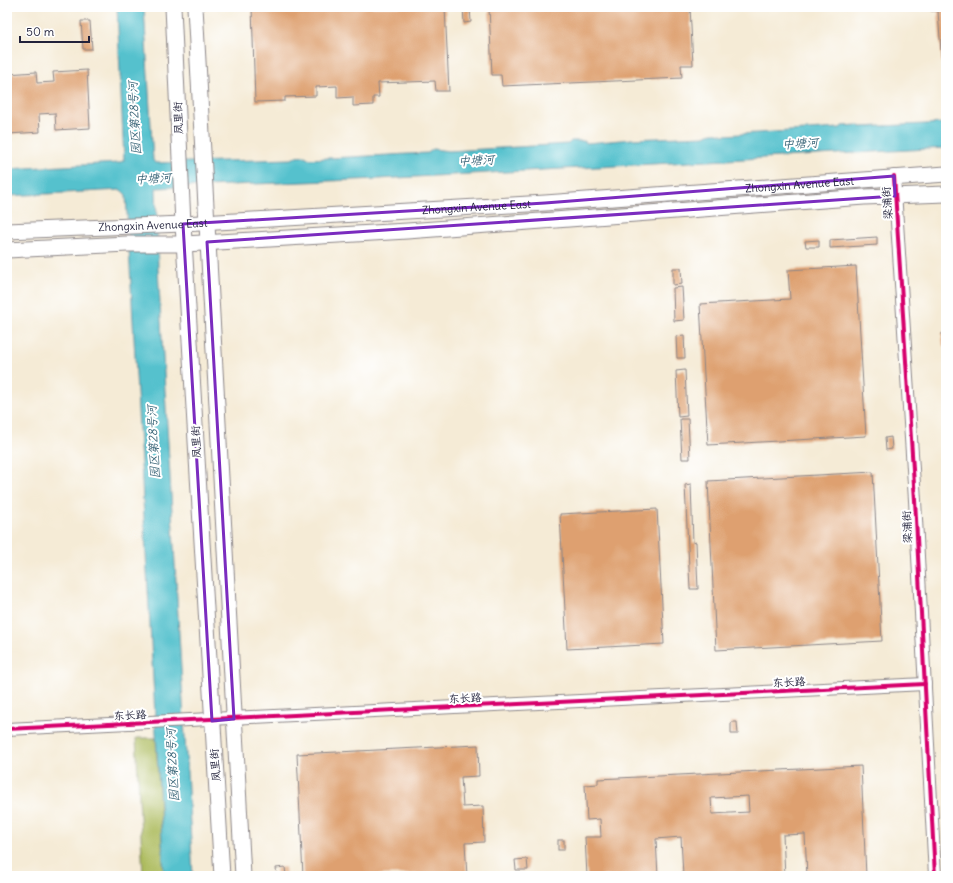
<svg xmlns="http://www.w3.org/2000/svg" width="953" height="883" viewBox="0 0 953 883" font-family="Delius,'LXGW WenKai TC',sans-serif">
<rect width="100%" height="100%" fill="#fff"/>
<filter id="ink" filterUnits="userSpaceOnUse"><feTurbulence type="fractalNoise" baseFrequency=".025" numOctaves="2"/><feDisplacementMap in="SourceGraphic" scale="8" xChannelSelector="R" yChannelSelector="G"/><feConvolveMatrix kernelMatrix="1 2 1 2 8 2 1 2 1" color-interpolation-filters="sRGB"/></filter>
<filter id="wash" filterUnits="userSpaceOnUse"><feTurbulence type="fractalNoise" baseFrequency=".012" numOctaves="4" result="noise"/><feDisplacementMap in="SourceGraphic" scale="16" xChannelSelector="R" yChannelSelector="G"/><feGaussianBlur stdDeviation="0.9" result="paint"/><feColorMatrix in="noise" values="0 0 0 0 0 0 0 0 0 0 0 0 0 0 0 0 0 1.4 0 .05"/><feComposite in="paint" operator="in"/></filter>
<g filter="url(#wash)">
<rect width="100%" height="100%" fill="#f5ebd6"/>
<path fill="#adbc5f" stroke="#686f4d" d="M 136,738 L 156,738 L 164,876 L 143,876 Z"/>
<path fill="#54c1cd" stroke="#3b7284" d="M 117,7 L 144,7 L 153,160 L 155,163 L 292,159 L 295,157 L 305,156 L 310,159 L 428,153 L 433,149 L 449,151 L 568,144 L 571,141 L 584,141 L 587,143 L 632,139 L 705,136 C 710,132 719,132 724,135 L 840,128 L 842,126 L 858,125 L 861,127 L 946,123 L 946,148 L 378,179 L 156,188 L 158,269 L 193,876 L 164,876 L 126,195 L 121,190 L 7,196 L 7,169 L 119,163 L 124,160 Z"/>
<g id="blocks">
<g fill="#dea06f" fill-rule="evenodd">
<path d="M 252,7 L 445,7 L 449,91 L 436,91 L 435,81 L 378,83 L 379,97 L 373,97 L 373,105 L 353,106 L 353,97 L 337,98 L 337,86 L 316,87 L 316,96 L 285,97 L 285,101 L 255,102 Z"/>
<path d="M 463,7 L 470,7 L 471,22 L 464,23 Z"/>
<path d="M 489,7 L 690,7 L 693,65 L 681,65 L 682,78 L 502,86 L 501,75 L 492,75 Z"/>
<path d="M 931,7 L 946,7 L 946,64 L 942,65 L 938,11 L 931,11 Z"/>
<path d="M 81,21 L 90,21 L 92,49 L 83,49 Z"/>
<path d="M 87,70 L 90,128 L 56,130 L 55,113 L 39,114 L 40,132 L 8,134 L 7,74 L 36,72 L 37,83 L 54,82 L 53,72 Z"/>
<path d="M 877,237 L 877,245 L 830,248 L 830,240 Z"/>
<path d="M 819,240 L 819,247 L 806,247 L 805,241 Z"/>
<path d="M 856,266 L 866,436 L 708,445 L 700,304 L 790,299 L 788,270 Z"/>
<path d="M 673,268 L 681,268 L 682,284 L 673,285 Z"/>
<path d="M 682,287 L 684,320 L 674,321 L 673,288 Z"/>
<path d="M 942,333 L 946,333 L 946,346 L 943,346 Z"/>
<path d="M 684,335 L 685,358 L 677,358 L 676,336 Z"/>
<path d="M 685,370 L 687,416 L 678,417 L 676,371 Z"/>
<path d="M 680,419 L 688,419 L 690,459 L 682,459 Z"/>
<path d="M 891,437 L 892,449 L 886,450 L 885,438 Z"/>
<path d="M 873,472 L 882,641 L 716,650 L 708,481 Z"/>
<path d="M 691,484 L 693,543 L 696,542 L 698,589 L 690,589 L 685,485 Z"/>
<path d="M 657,509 L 664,644 L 567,649 L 560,514 Z"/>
<path d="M 731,722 L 737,722 L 738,734 L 731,734 Z"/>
<path d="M 478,745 L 479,776 L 461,777 L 463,807 L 483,806 L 484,842 L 465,843 L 467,876 L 431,876 L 431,874 L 303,876 L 297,754 Z"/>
<path d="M 861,766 L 866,876 L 807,876 L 805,834 L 783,835 L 785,876 L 683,876 L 681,837 L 656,839 L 658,876 L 587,876 L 585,837 L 601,837 L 600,819 L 587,820 L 585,785 L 598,784 L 598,779 ZM 748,796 L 749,812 L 712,814 L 711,798 Z"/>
<rect x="558" y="840" width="6" height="10"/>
<path d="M 527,859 L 528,870 L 516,870 L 515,860 Z"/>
<path d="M 285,867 L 286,876 L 277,876 L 276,868 Z"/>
</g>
</g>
</g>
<g filter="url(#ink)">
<use href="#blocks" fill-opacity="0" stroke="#8c8688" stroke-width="1"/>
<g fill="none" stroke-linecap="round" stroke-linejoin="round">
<defs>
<g id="minor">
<path d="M 894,176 L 915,500 L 935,876"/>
<path d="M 7,729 L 925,684"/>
</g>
<g id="major">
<path d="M 173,7 L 183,224 L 222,876"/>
<path d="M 195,7 L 243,876"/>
<path id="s1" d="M 7,231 L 183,224 L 545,203 L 946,174"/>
<path d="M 7,250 L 127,244 L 185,244 L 407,231 L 864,197 L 946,194"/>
</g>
</defs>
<use href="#minor" stroke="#8c8688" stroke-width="14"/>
<use href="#major" stroke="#8c8688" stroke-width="17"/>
<use href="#minor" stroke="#fff" stroke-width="12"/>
<use href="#major" stroke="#fff" stroke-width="15"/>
<defs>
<g id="cycleway">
<path d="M 894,176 L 915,500 L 935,876"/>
<path d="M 7,729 L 925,684"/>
</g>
</defs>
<use href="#cycleway" stroke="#fff" stroke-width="6"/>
<use href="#cycleway" stroke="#d6006c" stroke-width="4"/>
</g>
</g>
<path fill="none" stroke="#7b2cbf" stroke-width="3" stroke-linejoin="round" d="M 894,176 L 895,196 L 207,242 L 234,719 L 212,721 L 183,224 L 545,203 Z"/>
<g text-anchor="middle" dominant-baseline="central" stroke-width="4" stroke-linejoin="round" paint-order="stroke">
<g font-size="11" fill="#22223b" stroke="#fff">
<text transform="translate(178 118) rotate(-92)">凤里街</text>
<text stroke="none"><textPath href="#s1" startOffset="794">Zhongxin Avenue East</textPath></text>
<text transform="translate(887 203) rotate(-94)">梁浦街</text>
<text stroke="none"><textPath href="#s1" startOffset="470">Zhongxin Avenue East</textPath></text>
<text stroke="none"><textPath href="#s1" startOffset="146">Zhongxin Avenue East</textPath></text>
<text transform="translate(196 442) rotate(-93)">凤里街</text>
<text transform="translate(907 527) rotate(-93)">梁浦街</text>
<text transform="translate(789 682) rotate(-3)">东长路</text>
<text transform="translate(465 698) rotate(-3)">东长路</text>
<text transform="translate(130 715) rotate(-3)">东长路</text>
<text transform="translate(215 765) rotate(-94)">凤里街</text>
</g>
<g font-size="12" font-style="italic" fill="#366275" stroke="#fff">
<text transform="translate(134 118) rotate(-93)">园区第28号河</text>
<text transform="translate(800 143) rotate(-3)">中塘河</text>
<text transform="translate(476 160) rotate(-3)">中塘河</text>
<text transform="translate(153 178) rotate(-3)">中塘河</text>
<text transform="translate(153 442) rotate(-93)">园区第28号河</text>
<text transform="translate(172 765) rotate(-93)">园区第28号河</text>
</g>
</g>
<rect width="953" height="883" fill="none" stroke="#fff" stroke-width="24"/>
<path d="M20 36v6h69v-6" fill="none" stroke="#22223b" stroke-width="2"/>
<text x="26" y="36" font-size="12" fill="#22223b" stroke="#ffffff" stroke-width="3" paint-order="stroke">50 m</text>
</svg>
